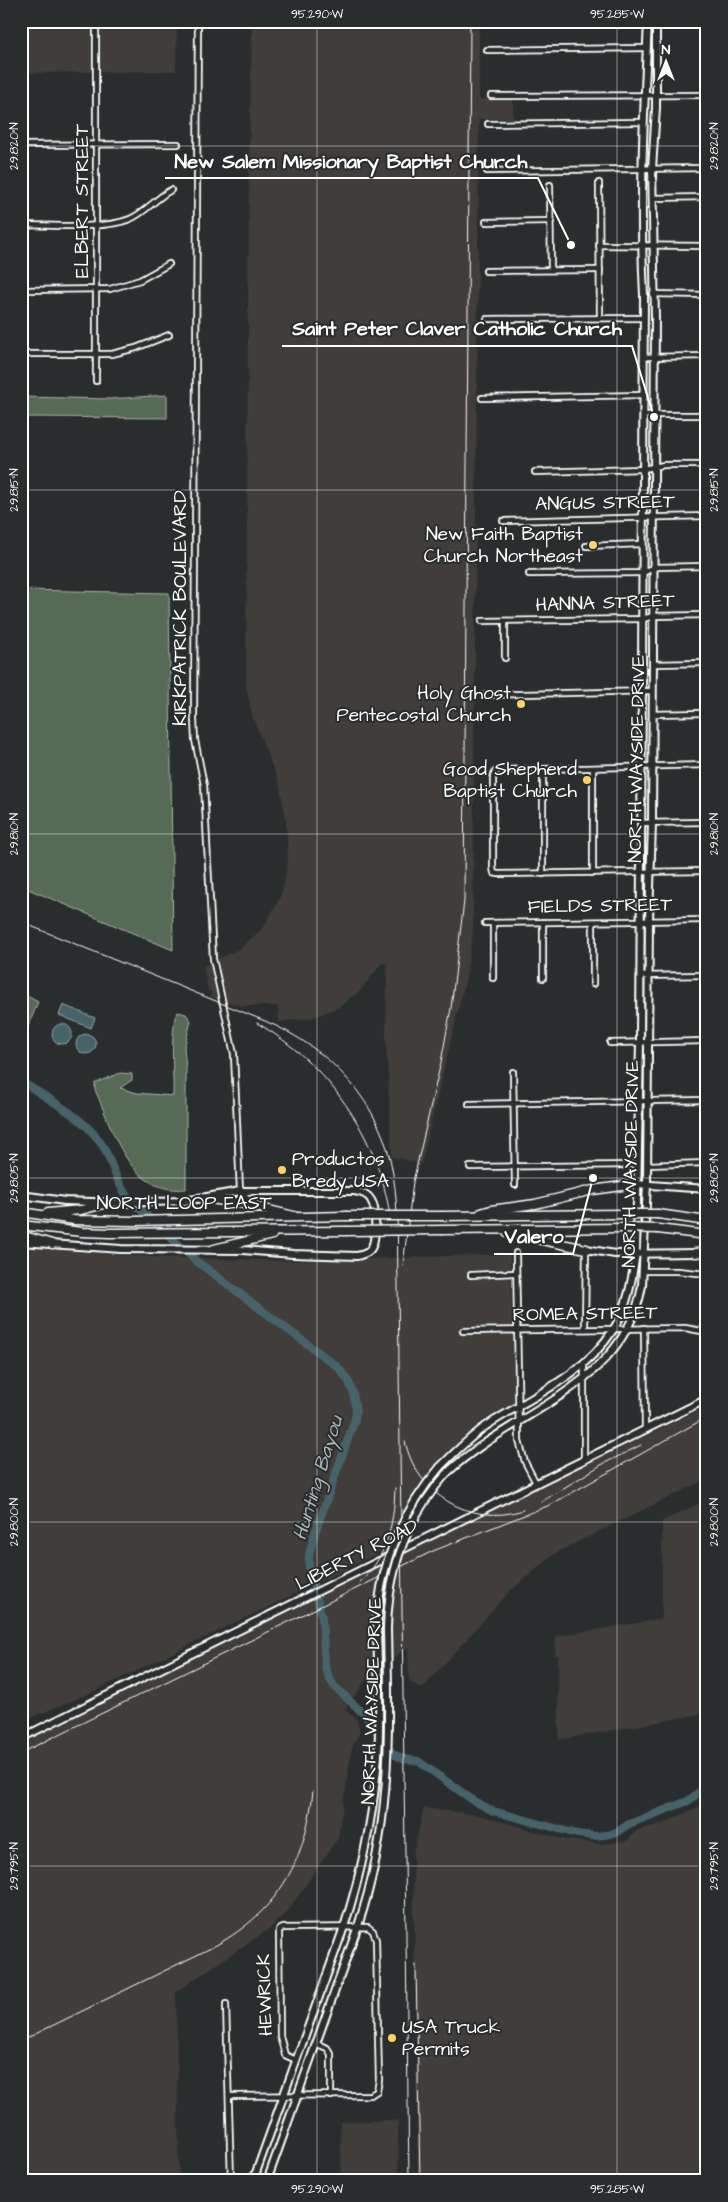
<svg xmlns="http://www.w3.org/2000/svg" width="728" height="2202" viewBox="0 0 728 2202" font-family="'Architects Daughter',sans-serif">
<rect width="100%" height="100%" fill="#2a2d2e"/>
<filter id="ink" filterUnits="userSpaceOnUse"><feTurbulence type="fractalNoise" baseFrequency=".02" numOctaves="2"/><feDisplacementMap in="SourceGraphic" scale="10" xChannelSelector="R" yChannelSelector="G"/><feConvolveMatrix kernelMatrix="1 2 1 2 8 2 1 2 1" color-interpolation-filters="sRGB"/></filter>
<g filter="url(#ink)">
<g fill="#3f3c3a">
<path d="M 21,21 L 177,21 L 176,71 L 21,73 Z"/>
<path d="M 252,21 L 479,21 L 479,99 L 513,100 L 513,119 L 479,119 L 473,932 L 466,978 L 421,1164 L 392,1157 L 386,1037 L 387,964 L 382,963 L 359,992 L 339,1007 L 315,1017 L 279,1022 L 278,1006 L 241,1006 L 210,997 L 211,992 L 208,990 L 203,966 L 239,949 L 262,929 L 279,900 L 283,888 L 288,860 L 286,819 L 279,783 L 252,716 L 246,686 L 249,154 Z"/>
<path d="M 21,1247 L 152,1257 L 298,1261 L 510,1254 L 515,1404 L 483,1420 L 432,1467 L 379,1553 L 95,1691 L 21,1722 Z"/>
<path d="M 707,1406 L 707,1479 L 557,1552 L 510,1591 L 422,1689 L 409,1681 L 408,1647 L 366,1680 L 345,1709 L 356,1718 L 360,1731 L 352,1748 L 338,1838 L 290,1908 L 272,1927 L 176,1992 L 179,2181 L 21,2181 L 21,1740 L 371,1568 Z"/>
<path d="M 707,1500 L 707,1713 L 559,1740 L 558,1655 L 555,1655 L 556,1636 L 662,1619 L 662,1521 Z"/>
<path d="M 707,1802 L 707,2181 L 418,2181 L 413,1854 L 424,1808 L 479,1815 L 562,1839 L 602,1844 L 627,1841 L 637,1830 L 665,1823 Z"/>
<path d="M 398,2120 L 399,2181 L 342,2181 L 340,2122 Z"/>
</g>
<g fill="#576a55" stroke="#abb4aa">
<path d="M 167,395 L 167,418 L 21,417 L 21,397 L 110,399 Z"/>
<path d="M 21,590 L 169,593 L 173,950 L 21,886 Z"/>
<path d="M 21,993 L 38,1002 L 21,1044 Z"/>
<path d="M 178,1012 L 186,1014 L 191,1021 L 184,1048 L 186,1069 L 186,1189 C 128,1195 114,1131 95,1090 L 95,1083 L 120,1073 L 132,1074 L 132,1080 L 120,1088 L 137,1093 L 173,1096 C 174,1075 169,1029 178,1012 Z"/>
</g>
<g fill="#47646b" stroke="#91a2a6">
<path d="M 63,1005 L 95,1018 L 91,1028 L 59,1015 Z"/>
<circle cx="62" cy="1034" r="10"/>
<circle cx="86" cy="1044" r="10"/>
</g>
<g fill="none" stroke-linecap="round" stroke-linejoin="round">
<path stroke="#47646b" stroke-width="8" d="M 21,1081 C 49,1100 87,1118 104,1148 C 113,1165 117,1185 130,1200 L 195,1260 L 338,1367 L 349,1382 L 353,1393 L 356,1410 L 355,1419 L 314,1536 L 309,1556 L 309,1568 L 322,1618 L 325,1666 L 329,1678 L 334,1686 L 364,1714 L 393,1754 L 404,1759 L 418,1761 L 474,1801 L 493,1811 L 577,1834 L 593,1836 L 606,1835 L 617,1832 L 629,1824 L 688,1801 L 707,1786"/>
<defs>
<g id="street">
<path d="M 96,21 L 96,381"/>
<path d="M 198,21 L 194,720 L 195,740 L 204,785 L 213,959 L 234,1054 L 240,1191"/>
<path d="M 487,50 L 647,48"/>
<path d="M 491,96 L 707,95"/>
<path d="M 488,124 L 644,122"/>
<path d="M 21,145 L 178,144"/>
<path d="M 487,171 L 707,168"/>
<path d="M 599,183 L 600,317"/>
<path d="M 550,185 L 551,270"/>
<path d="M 652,198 L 707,197"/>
<path d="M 486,222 L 551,221"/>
<path d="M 21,225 C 52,225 103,230 130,219 C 145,213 156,198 171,190"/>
<path d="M 599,245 L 707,246"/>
<path d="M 486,271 L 600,270"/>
<path d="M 21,290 L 110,289 L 140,280 L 169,264"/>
<path d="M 653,294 L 707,295"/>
<path d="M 487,319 L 644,318"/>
<path d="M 21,354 L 112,354 L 136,348 L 169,335"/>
<path d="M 644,357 L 707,356"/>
<path d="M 482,398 L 644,395"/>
<path d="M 644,415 L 707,415"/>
<path d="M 535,472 L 643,469 L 664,465 L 707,465"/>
<path d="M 503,521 L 707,516"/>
<path d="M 586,546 L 643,544"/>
<path d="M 529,574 L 643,573 L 654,567 L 707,566"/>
<path d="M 482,621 L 643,619 L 653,616 L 707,615"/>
<path d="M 505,621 L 505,658"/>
<path d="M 653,664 L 707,663"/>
<path d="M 486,695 L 653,691"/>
<path d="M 653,714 L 707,713"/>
<path d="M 707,765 L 499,770 L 495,772 L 493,777 L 493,868 L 494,873 L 498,874 L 707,871"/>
<path d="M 593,769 L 593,873"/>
<path d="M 641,823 L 707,822"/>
<path d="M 543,874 L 543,769"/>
<path d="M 543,922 L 543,978"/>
<path d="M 593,922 L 593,984"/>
<path d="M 485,923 L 707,920"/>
<path d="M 493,923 L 493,978"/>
<path d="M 640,976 L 707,975"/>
<path d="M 610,1043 L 707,1041"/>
<path d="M 513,1072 L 515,1185"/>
<path d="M 469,1104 L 707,1100"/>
<path d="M 647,1165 L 707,1163"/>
<path d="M 470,1167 L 636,1165"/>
<path d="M 516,1253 L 519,1441 L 525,1462 L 536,1483"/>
<path d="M 644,1271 L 678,1271 L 707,1274"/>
<path d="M 471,1275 L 516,1273"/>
<path d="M 644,1328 L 645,1429"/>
<path d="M 585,1329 L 586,1249"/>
<path d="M 463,1331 L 685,1328 L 707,1332"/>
<path d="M 584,1460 L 584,1364"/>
<path d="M 226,2004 L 231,2181"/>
<path d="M 317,2044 L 327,2048 L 331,2054 L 331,2096"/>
<path d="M 229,2096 L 371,2095 L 377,2091 L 379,2080 L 376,1940 L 373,1931 L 368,1927 L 283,1928 L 279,1930 L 280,2036 L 285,2055 L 296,2060"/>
</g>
<g id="secondary">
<path d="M 636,1184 L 707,1189"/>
<path d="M 21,1195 L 65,1201 L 119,1203 L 185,1201 L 240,1191 L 354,1191 C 361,1192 368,1194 371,1200 C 377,1209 377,1244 369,1251 C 366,1254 361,1255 357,1256 L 293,1254 L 243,1250 L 121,1249 L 21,1242"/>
<path d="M 586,1249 L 615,1254 L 698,1253"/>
<path d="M 440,1467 C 455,1452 469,1438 486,1426 C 530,1397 584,1376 613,1330 C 628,1307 632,1280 636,1253 L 640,1042 L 644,295 C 639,204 644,112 648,21"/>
<path d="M 447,1473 C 512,1411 625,1387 642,1286 L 647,1184 L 649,920 L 652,823 L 655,318 L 652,169 L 656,108 L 656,21"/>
<path d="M 21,1738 L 707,1399"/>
<path d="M 253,2181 L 344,1927 C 362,1871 374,1814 378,1755 C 381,1714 378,1671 377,1629"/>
<path d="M 267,2181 L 358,1926 C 392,1825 389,1733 387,1629"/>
</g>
<g id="highway">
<path d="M 240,1191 L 248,1202 L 253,1204"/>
<path d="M 200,1198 L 235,1202 L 294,1216"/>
<path d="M 21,1212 L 74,1220 L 135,1221 L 346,1216"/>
<path d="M 48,1213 L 81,1210 L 108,1203"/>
<path d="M 481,1213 L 491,1210 L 535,1204 L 593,1190 L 636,1184"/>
<path d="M 658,1214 L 707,1221"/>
<path d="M 442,1216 L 624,1214"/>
<path d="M 21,1225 L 82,1232 L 110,1233 L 346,1231"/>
<path d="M 658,1229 L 707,1235"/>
<path d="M 443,1230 L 624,1228"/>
<path d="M 508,1233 L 586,1249"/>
<path d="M 21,1235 L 52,1244"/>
<path d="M 214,1249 L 272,1235"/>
<path d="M 695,1253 L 707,1252"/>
</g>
</defs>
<use href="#street" stroke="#fff" stroke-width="8"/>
<use href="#secondary" stroke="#fff" stroke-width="10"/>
<use href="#highway" stroke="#fff" stroke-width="11"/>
<use href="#street" stroke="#2a2d2e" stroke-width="4.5"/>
<use href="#secondary" stroke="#2a2d2e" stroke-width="6"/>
<use href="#highway" stroke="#2a2d2e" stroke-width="8"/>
<g stroke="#fff" stroke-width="1">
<path d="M 21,922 L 265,1021 C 330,1048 382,1103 393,1174 C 399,1210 397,1248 398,1284 L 409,2181"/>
<path d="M 257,1023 C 328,1064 378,1135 390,1216"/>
<path d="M 403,1266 L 413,1182 L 441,1062 L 451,1008 L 464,901 L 470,21"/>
<path d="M 405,1441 C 416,1494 470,1527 523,1510"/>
<path d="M 541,1502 L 601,1465 L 641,1445"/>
<path d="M 357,1585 C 386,1560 394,1526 395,1488"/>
<path d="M 21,1649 L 24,1651"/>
<path d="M 21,1753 L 433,1551 L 550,1505 L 707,1417"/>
<path d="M 416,1965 L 420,2181"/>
<path d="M 21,2041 L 209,1949 C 276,1914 305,1865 313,1791"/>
</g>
<defs>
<g id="secondary-bridge">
<path d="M 377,1629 C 378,1568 400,1514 440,1467"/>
<path d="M 387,1629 C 388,1570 407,1517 447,1473"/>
</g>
<g id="highway-bridge">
<path d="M 624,1214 L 658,1214"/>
<path d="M 346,1216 L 442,1216"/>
<path d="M 624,1228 L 658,1229"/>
<path d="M 346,1231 L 443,1230"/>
</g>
</defs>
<use href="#secondary-bridge" stroke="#fff" stroke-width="10" stroke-linecap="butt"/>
<use href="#highway-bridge" stroke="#fff" stroke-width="11" stroke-linecap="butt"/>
<use href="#secondary-bridge" stroke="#2a2d2e" stroke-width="6"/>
<use href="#highway-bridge" stroke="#2a2d2e" stroke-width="8"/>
</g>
</g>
<path fill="none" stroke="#fff" stroke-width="1" stroke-opacity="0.45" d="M 317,21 L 317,2181M 617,21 L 617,2181M 21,146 L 707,146M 21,490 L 707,490M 21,834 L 707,834M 21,1178 L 707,1178M 21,1522 L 707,1522M 21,1866 L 707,1866"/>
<g fill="#ffd166" stroke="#2a2d2e" stroke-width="2">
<circle cx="593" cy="545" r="5"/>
<circle cx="521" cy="704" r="5"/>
<circle cx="587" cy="780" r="5"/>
<circle cx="282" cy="1170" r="5"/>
<circle cx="392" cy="2038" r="5"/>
</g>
<g text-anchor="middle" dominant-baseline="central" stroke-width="4" stroke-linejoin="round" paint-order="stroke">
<g font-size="19" fill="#fff" stroke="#2a2d2e">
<text transform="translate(82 201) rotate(-90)">ELBERT STREET</text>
<text transform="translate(605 503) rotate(-1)">ANGUS STREET</text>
<text transform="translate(605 603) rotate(-2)">HANNA STREET</text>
<text transform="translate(180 608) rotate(-90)">KIRKPATRICK BOULEVARD</text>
<text transform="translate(637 759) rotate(-89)">NORTH WAYSIDE DRIVE</text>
<text transform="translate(600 906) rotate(-1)">FIELDS STREET</text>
<text transform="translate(631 1164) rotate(-89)">NORTH WAYSIDE DRIVE</text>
<text x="184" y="1203">NORTH LOOP EAST</text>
<text transform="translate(585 1314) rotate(-1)">ROMEA STREET</text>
<text transform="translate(357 1555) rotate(-27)">LIBERTY ROAD</text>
<text transform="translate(372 1701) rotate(-88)">NORTH WAYSIDE DRIVE</text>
<text transform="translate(265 1995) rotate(-92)">HEWRICK</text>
</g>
<g font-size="19" fill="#fff" stroke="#2a2d2e" text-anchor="end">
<text x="583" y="534">New Faith Baptist<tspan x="583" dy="22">Church Northeast</tspan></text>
<text x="511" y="693">Holy Ghost<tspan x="511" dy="22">Pentecostal Church</tspan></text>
<text x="577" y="769">Good Shepherd<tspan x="577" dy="22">Baptist Church</tspan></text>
<text x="292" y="1159" text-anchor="start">Productos<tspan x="292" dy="22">Bredy USA</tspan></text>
<text x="402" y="2027" text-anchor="start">USA Truck<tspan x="402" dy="22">Permits</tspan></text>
</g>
<g font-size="20" font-style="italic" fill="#acb9bc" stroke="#2a2d2e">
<text transform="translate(318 1478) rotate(-73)">Hunting Bayou</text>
</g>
</g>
<path fill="none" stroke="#fff" stroke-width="2" d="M571 245L538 178H165M654 417L632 346H282M593 1178L573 1254H494"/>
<g fill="#fff" stroke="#2a2d2e" stroke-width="2">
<circle cx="571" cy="245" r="5"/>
<circle cx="654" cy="417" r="5"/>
<circle cx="593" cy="1178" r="5"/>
</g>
<g font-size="20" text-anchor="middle" font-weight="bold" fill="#fff" stroke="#2a2d2e" stroke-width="4" stroke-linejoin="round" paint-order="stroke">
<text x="351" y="168">New Salem Missionary Baptist Church</text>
<text x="457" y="335">Saint Peter Claver Catholic Church</text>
<text x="534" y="1243">Valero</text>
</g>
<rect width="728" height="2202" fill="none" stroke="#2a2d2e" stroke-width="55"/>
<g transform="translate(666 62)" stroke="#2a2d2e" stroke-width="4" paint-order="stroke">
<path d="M0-4L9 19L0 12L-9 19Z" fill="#ffffff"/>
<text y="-8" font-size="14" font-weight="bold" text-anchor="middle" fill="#ffffff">N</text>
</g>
<rect x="28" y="28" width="672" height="2146" fill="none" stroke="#fff" stroke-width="2"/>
<g font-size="12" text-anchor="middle" fill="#fff">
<text x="317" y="18">95.290°W</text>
<text x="617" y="18">95.285°W</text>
<text transform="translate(14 146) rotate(-90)" y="4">29.820°N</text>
<text transform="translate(714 146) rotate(-90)" y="4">29.820°N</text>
<text transform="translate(14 490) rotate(-90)" y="4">29.815°N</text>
<text transform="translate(714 490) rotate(-90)" y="4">29.815°N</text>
<text transform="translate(14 834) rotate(-90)" y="4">29.810°N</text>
<text transform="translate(714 834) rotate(-90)" y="4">29.810°N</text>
<text transform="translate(14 1178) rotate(-90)" y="4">29.805°N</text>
<text transform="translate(714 1178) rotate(-90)" y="4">29.805°N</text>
<text transform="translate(14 1522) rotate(-90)" y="4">29.800°N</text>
<text transform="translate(714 1522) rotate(-90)" y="4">29.800°N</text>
<text transform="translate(14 1866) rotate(-90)" y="4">29.795°N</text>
<text transform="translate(714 1866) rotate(-90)" y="4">29.795°N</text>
<text x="317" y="2193">95.290°W</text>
<text x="617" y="2193">95.285°W</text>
</g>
</svg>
